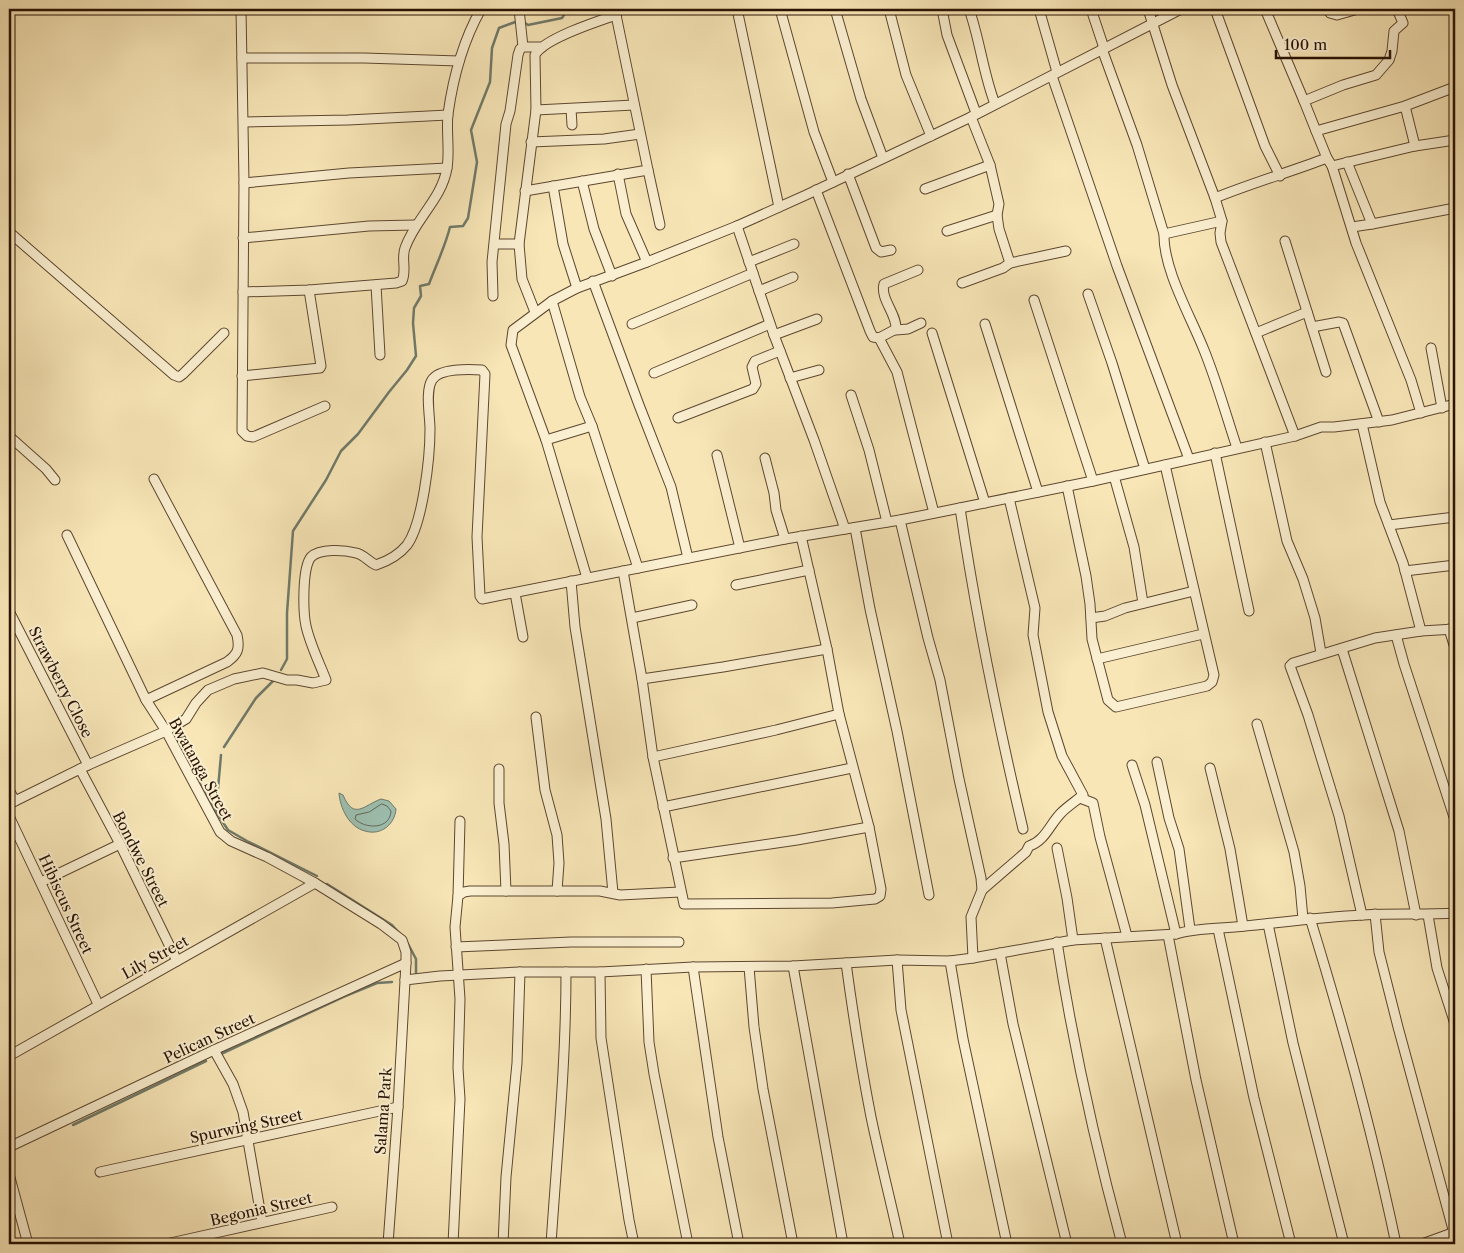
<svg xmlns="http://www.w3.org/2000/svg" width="1464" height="1253" viewBox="0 0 1464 1253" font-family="'Libre Caslon Text',serif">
<rect width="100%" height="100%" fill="#f8e6b7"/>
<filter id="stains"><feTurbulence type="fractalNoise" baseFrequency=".004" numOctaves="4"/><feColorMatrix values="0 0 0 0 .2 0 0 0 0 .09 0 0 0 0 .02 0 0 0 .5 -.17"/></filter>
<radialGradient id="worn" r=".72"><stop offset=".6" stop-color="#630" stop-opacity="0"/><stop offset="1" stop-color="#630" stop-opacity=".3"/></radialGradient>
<path fill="#9dbfb0" stroke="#6f7a6a" d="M 339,793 L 343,795 C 354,821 364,805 381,799 L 389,801 L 396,809 C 395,824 381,836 365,831 C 349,827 340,808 339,793 Z"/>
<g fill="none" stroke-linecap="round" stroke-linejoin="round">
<path stroke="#636859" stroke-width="1" d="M 382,804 L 387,806 L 391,811 C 390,830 365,829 355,819 L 356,815 L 369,812 Z"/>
<g stroke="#6f7a6a" stroke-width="2.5">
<path d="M 525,23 L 528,25 L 562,18 L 568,9"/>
<path d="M 281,670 L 287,659 L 287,613 L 293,531 L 326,480 L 341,451 L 358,434 L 389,392 L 407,370 L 416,356 L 413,323 L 414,308 L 421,296 L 420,286 L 429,284 C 436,265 445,247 450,227 L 463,226 L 468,218 L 477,162 L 471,130 L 490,82 L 492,48 L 499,28 L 518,21"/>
<path d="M 174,735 L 209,801 L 228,830 L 247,841 L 317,876"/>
<path d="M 224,747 L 256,698 L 273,681"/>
<path d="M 216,811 L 221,755"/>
<path d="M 327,884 L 392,925 L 402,936"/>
<path d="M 407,942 L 416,959 L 416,973"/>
<path d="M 221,1054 L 343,997 L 377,983 L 392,982"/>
<path d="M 73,1125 L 206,1061"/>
</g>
<defs>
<g id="street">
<path d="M 241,9 L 244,183 L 242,431 L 247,436 L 253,437 L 325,406"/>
<path d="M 519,9 L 523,47"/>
<path d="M 737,9 L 779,207"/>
<path d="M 780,9 L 814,132 L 833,182"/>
<path d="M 835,9 L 861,99 L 883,158"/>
<path d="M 889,9 L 906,75 L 931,136"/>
<path d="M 942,9 L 947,35 L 976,113"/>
<path d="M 969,9 C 980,40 983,73 995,104"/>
<path d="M 1039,9 L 1057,72"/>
<path d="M 1091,9 L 1104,48"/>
<path d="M 1148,9 L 1172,85 L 1215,198 C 1252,183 1290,172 1327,158"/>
<path d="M 1215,9 L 1265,146 L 1280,176"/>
<path d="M 1265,9 L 1304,101"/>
<path d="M 1327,9 L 1330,13 L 1337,15 L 1358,9"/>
<path d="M 1102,49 L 1137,145 L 1164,234 C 1163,269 1191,317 1204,350 C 1217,382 1226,415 1237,448"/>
<path d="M 242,58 L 364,58 L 459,61"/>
<path d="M 1052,76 L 1117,266 L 1189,459"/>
<path d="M 1405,106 L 1415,146"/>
<path d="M 571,109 L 572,125"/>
<path d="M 536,110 L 634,105"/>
<path d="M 244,122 L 348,120 L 448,115"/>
<path d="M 1316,131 L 1304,101 L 1343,85 L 1376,75 L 1389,60 L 1392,51 L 1394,31 L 1403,23 L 1397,9"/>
<path d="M 531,142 L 604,139 L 640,134"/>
<path d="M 1347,162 L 1372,224 L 1455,208"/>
<path d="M 1332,166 L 1415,146 L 1455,140"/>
<path d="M 648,170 L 660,225"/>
<path d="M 618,174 L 626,214 L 647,262"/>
<path d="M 848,174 L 876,248 L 881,252 L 891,250"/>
<path d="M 582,181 L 594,229 L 612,276"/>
<path d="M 244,183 L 349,173 L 447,168"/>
<path d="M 553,186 L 563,244 L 577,288"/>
<path d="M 925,189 L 990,165"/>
<path d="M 816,190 L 870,331 L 873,337 L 879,338 L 896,329 C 897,314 880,299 884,284 L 918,270"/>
<path d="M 525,191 L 648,170 L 616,15 L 619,9"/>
<path d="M 1215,198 L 1222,221 L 1220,233 L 1221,242 L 1295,436"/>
<path d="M 737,226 L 774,335 L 814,440 L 845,529"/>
<path d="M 1352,227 L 1372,224"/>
<path d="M 947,231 L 997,215"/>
<path d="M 9,232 L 174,375 L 179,377 L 183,374 L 224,333"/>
<path d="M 1164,234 L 1222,221"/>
<path d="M 243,238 L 369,226 L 415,225"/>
<path d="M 1285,241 L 1326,372"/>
<path d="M 495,244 L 519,244"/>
<path d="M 749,262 L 794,244"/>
<path d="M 1010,263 L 1066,251"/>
<path d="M 593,281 L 639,405 L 671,487 L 688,558"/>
<path d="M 962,283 L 1003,268 L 1010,263 L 999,229 L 997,215 L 999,204 L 990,165 L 971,117"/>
<path d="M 376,285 L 380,355"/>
<path d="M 759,291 L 793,277"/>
<path d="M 243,292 L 309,290 L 396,283 L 402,281 C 407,271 401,258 405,248 C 415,219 442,199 447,168 C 450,150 446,132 448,114 C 453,78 463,41 481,9"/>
<path d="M 1088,294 L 1112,363 L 1145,469"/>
<path d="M 493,296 L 492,262 L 506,124 L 510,111 L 518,55 L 520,49 L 523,47 L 542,47"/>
<path d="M 1034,300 L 1093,481"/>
<path d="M 552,301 L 580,397 L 592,426 L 638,568"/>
<path d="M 535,312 L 522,279 L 519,244 L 536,110 L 535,55 C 543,39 598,21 616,15"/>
<path d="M 632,324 L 753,273"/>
<path d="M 985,324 L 1038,492"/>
<path d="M 1312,327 L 1339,322 L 1343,323 L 1379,422"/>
<path d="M 896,330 L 908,329 L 921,323"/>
<path d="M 932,333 L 985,503"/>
<path d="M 1256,333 L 1307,312"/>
<path d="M 774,335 L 817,319"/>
<path d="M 879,338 L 897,372 L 934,513"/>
<path d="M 1431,348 L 1442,408"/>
<path d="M 654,373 L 770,324"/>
<path d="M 242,376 L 320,368 L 321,366 L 309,290"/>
<path d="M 790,378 L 819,370"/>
<path d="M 851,395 L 869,450 L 887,522"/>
<path d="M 1421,413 L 1411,380 L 1356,243 L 1332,166 L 1327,158 L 1316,131 L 1405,106 L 1455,87"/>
<path d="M 678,418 L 753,389 L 756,384 L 752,367 L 755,361 L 780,351"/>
<path d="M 1362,424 L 1380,502 L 1403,563 L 1421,631"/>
<path d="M 9,436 L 46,469 L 55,480"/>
<path d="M 546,440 L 592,426"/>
<path d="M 1265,442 L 1287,541 L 1303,579 L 1315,618 L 1321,653"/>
<path d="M 1215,453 L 1249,611"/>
<path d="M 717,455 L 740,548"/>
<path d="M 765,458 L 774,493 L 776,510 L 785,539"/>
<path d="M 1114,476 L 1134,547 L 1143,603"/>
<path d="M 1067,486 L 1086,576 L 1090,604 L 1092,639 L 1108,700 L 1116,707 L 1207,686 L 1212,682 L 1214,675 L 1165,465"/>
<path d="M 960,508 C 976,616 998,723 1023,829"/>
<path d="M 900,520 L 928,638 L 940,680 L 959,779 L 981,878 L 982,890 L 971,917 L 973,958"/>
<path d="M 1389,525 L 1455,517"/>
<path d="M 855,528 L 870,609 L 897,731 L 929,895"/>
<path d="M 67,535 L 146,700 L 166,731 L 220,832 L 231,841 L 267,857 L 315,883 L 381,924 L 402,940 L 406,952 L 406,963"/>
<path d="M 623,571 L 642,679 L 653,757 L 684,904 L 832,903 L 875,899 L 880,896 L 881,889 L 869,827 L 839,714 L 827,649 L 801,536"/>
<path d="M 1405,571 L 1455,565"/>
<path d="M 587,578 L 546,440 L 511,345 L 513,330 L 552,301 L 577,288 L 647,262 L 737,226 L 806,195 L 971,117 L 1181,9"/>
<path d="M 571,581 L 575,627 L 606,819 L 613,893"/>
<path d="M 736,585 L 809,570"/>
<path d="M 515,593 L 523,637"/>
<path d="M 9,611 L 88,765"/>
<path d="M 632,618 L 692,605"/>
<path d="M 1091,618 L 1105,616 L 1125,608 L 1194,591"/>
<path d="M 1449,629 L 1455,648"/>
<path d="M 1396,635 L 1404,664 L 1455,820"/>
<path d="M 1342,649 L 1399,831 L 1416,915"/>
<path d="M 1097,659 L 1203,634"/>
<path d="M 642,679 L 723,667 L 827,649"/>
<path d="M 146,700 L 227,662 C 238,654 240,649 237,635 L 154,479"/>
<path d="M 536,717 L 545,790 L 557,835 L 559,863 L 557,891"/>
<path d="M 1257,724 L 1294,852 L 1300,886 L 1303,919"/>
<path d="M 653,757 L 776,730 L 839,714"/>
<path d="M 1157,762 L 1169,818 L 1179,849 L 1190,929"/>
<path d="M 1132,765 L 1145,805 L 1176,934"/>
<path d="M 1210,768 L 1230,849 L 1243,926"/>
<path d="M 80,769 L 120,844 L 177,961"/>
<path d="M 499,769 L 499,803 L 504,844 L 506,891"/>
<path d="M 9,790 L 15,801"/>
<path d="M 1080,798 L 1093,803 L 1100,837 L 1127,936"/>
<path d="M 9,804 L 88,765 L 166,731 L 186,719 L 196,703 L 208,690 L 234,679 L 263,673 L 287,680 L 297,680 L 313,683 L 326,680 C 319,662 310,644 306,626 C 303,612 302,568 311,557 C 320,548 345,550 356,553 C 363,554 369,562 376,565 C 388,561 399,555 407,545 C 423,523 430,457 430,429 C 430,416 425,391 432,380 C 439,368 470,369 482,370 L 485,374 L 477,537 L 480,596 L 482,599 L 785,539 L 900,520 L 960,508 L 1093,481 L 1295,436 L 1321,427 L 1334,427 L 1392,420 L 1455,404"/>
<path d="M 663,807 L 852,768"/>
<path d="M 9,816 L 98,1004"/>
<path d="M 1057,848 L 1067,898 L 1073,940"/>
<path d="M 673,858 L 797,840 L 869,827"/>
<path d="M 41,882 L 120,844"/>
<path d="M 982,890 L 1026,852 L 1029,846 C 1045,841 1050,824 1061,813 C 1068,806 1076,801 1083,795 L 1062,756 L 1048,712 L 1033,635 L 1035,608 L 1009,498"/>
<path d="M 458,896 L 460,821"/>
<path d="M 1375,914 L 1379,952 L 1398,1027 L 1454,1233"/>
<path d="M 1362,915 L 1339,816 L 1308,715 L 1290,666 L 1293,663 L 1375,638 L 1421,631 L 1455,629"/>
<path d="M 1428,915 L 1437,968 L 1455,1024"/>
<path d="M 1310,918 C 1343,1025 1373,1134 1396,1244"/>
<path d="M 1268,924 L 1293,1043 L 1344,1244"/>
<path d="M 1218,929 L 1254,1098 L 1291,1244"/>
<path d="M 1168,935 L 1196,1080 L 1234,1244"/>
<path d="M 1105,938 L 1177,1244"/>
<path d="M 1057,942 C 1073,1045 1095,1144 1122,1244"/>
<path d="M 456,947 L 571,942 L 679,942"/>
<path d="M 1000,953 L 1013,1024 L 1067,1244"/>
<path d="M 897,960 L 901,1010 L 948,1244"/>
<path d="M 950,961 L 963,1039 L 1007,1244"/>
<path d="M 846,963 C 853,1014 861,1066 871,1117 C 880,1160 891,1202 900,1244"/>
<path d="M 793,966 L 843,1244"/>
<path d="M 693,967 L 718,1137 L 739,1244"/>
<path d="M 749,967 L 754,1027 L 763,1089 L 793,1244"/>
<path d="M 646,969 L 649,1042 L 654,1074 L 688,1244"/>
<path d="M 600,972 L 601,1038 L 629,1220 L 634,1244"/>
<path d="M 405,980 L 440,976 L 520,972 L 600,972 L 693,967 L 793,966 L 897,960 L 950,961 L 973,958 L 1073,940 L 1176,934 C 1198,927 1222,929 1245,926 C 1284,922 1323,917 1363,915 C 1394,913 1424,915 1455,913"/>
<path d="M 214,1050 L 233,1084 L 243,1112 L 262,1222"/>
<path d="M 9,1056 L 315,883"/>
<path d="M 9,1147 L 214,1050 L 406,963 L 398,1107 L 388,1244"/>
<path d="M 100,1172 L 398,1107"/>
<path d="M 9,1174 L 28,1244"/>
<path d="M 166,1244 L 332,1207"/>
<path d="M 453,1244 L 460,1099 L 458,1068 L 460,999 L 455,927 L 458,896 L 464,892 L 470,891 L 600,891 L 620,895 L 680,892"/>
<path d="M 503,1244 L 506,1177 L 517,1063 L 520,972"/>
<path d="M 551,1244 C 557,1154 566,1063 566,972"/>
<path d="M 1422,1244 L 1455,1232"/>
</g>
</defs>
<use href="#street" stroke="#5d472f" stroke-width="11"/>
<use href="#street" stroke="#faefd0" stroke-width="9"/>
</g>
<g text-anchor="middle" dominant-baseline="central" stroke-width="4" stroke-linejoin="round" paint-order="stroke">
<g font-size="15" fill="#291202" stroke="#faefd0">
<text transform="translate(61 682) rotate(63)">Strawberry Close</text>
<text transform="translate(201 769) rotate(61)">Bwatanga Street</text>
<text transform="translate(141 859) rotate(63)">Bondwe Street</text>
<text transform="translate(66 904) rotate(65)">Hibiscus Street</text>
<text transform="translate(155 957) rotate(-29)">Lily Street</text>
<text transform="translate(209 1038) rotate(-25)">Pelican Street</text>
<text transform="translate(383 1111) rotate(-86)">Salama Park</text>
<text transform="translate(246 1126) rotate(-12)">Spurwing Street</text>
<text transform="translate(261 1209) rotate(-13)">Begonia Street</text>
</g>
</g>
<rect width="1464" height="1253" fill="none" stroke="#f8e6b7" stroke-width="30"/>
<rect x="10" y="10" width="1444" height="1233" fill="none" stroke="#291202" stroke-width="2.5"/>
<rect x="15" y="15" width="1434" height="1223" fill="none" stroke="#291202"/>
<path d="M1276 50v8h114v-8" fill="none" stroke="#291202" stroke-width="2.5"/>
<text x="1284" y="50" font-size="15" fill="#291202" stroke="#faefd0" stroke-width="4" paint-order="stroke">100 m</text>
<rect width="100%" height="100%" filter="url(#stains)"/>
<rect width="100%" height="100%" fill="url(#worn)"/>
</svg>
